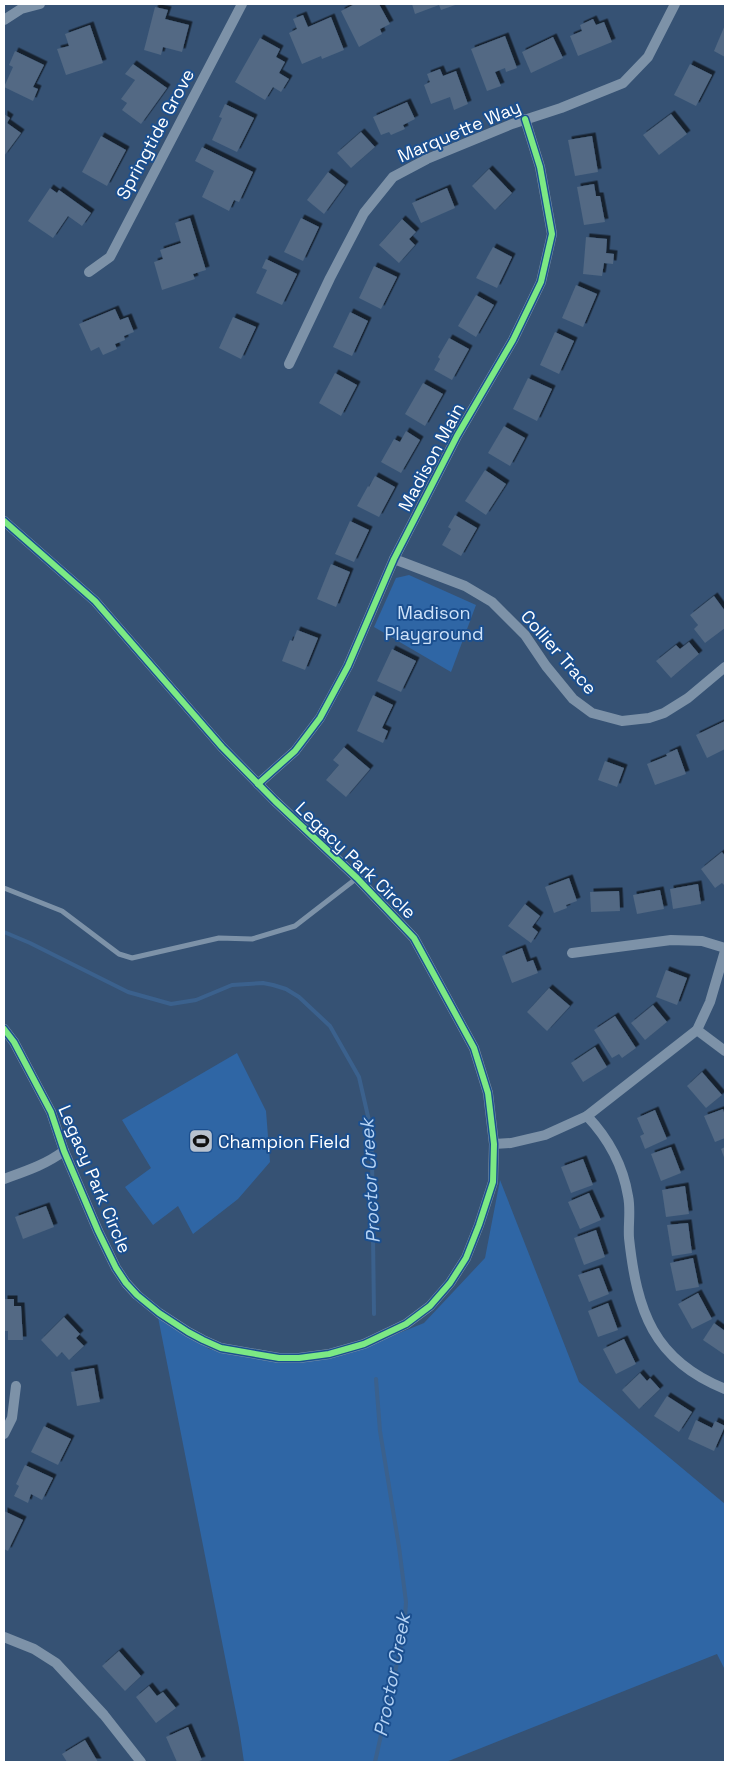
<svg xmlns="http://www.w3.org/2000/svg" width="729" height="1766" viewBox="0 0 729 1766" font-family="'Space Grotesk',sans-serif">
<defs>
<filter id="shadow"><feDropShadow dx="3.5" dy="-3.5" stdDeviation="0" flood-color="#0009"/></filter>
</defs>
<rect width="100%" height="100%" fill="#365274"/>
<g fill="#2f66a5">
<path d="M 409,575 L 476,605 L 451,672 L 374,627 L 396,578 Z"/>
<path d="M 237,1053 L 266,1111 L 270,1162 L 238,1199 L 193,1234 L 178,1206 L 153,1225 L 125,1187 L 151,1168 L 122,1120 Z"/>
<path d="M 500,1180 L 579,1382 L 725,1504 L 725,1670 L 717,1654 L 446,1762 L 244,1762 L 239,1728 L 156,1307 L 209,1349 L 276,1361 L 347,1354 L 424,1323 L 485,1258 Z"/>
</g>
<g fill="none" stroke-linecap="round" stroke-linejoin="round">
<g stroke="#3b618d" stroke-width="4">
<path d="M 4,932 L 30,943 L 128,992 L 171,1004 L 196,1000 L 232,985 L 263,983 L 273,985 L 286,989 L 299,997 L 330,1026 L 359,1077 L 370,1125 L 372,1155 L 374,1314"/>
<path d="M 375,1762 L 404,1632 L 406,1602 L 399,1547 L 380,1431 L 376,1379"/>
</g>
</g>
<g fill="#526984" filter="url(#shadow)">
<path d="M 355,4 L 379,4 L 390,24 L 380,29 L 382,34 L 359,47 L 341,11 Z"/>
<path d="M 412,4 L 458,4 L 441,10 L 439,5 L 415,14 Z"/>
<path d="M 155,7 L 168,10 L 165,19 L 189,25 L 182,52 L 163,47 L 161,55 L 144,50 Z"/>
<path d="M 303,15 L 308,27 L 331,17 L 344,50 L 322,59 L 321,56 L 302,64 L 289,33 L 297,29 L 293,19 Z"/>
<path d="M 593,19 L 596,25 L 604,22 L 612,42 L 578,56 L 570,36 L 582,31 L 580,25 Z"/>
<path d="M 90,25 L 103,63 L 66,75 L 57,49 L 69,46 L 65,34 Z"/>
<path d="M 725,25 L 725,57 L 714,51 Z"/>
<path d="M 505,36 L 517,68 L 506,72 L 505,68 L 495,72 L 501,86 L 487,91 L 471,49 Z"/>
<path d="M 553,37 L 563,58 L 531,73 L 522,52 Z"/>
<path d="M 260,38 L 280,49 L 276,57 L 285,62 L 279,73 L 289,79 L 281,92 L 273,87 L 265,100 L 235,82 Z"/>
<path d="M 15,51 L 44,65 L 33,87 L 38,89 L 33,101 L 4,87 L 13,67 L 9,65 Z"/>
<path d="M 133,64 L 167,88 L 141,124 L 122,110 L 127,103 L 121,99 L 135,80 L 125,74 Z"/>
<path d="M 690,64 L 712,75 L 696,106 L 674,95 Z"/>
<path d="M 440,69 L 443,76 L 456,71 L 468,104 L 454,110 L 450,97 L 431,104 L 424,85 L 430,82 L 427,74 Z"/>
<path d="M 407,102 L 415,119 L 403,125 L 405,129 L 391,135 L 389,132 L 381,135 L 373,117 Z"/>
<path d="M 225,104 L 254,118 L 237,152 L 212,140 L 222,118 L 219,117 Z"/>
<path d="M 4,114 L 10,118 L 7,123 L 21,133 L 4,156 Z"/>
<path d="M 671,114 L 687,134 L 659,155 L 643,135 Z"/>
<path d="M 361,132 L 375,147 L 351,168 L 337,153 Z"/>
<path d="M 101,136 L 126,150 L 107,186 L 82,172 Z"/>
<path d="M 592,136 L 598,172 L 575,176 L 568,140 Z"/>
<path d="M 202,147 L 253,172 L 239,202 L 234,200 L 229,211 L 202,197 L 214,171 L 195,161 Z"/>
<path d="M 489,169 L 512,193 L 495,210 L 472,186 Z"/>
<path d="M 328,172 L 345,185 L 324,214 L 307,200 Z"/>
<path d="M 594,184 L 596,196 L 600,196 L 605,222 L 584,225 L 577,187 Z"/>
<path d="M 50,188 L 57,193 L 59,190 L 91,213 L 82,226 L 68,216 L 53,238 L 28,221 Z"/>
<path d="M 447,188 L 455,208 L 421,223 L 412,203 Z"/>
<path d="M 190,218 L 206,270 L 193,274 L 195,279 L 162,290 L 154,262 L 163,259 L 160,250 L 181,243 L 175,223 Z"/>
<path d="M 301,218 L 319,227 L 303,261 L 284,252 Z"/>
<path d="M 402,219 L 416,232 L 409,239 L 415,245 L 399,263 L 379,245 Z"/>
<path d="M 586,237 L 607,239 L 606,253 L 614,254 L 613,264 L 604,263 L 602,276 L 583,274 Z"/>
<path d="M 493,247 L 512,257 L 497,288 L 476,278 Z"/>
<path d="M 266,259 L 297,274 L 282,305 L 256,293 L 267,270 L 262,268 Z"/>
<path d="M 374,266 L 397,277 L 381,309 L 359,298 Z"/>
<path d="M 576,285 L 597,294 L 583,327 L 562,318 Z"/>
<path d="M 476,295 L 494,305 L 476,337 L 458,326 Z"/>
<path d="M 115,309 L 120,320 L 128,317 L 134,332 L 124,336 L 125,340 L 115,344 L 117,349 L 103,355 L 99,347 L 91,351 L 79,324 Z"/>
<path d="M 350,312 L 368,321 L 352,356 L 333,347 Z"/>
<path d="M 233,317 L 256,327 L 241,359 L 219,348 Z"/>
<path d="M 555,332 L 574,341 L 559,374 L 540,365 Z"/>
<path d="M 449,338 L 469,349 L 452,380 L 434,370 L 440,359 L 438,357 Z"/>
<path d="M 335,373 L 357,385 L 341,416 L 319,403 Z"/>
<path d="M 528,378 L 552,389 L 537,421 L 513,409 Z"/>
<path d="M 423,383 L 443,394 L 425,426 L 405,414 Z"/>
<path d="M 504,426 L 525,438 L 510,466 L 488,453 Z"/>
<path d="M 406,431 L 420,440 L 401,473 L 381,462 L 394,439 L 400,442 Z"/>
<path d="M 485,470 L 506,484 L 486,515 L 465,501 Z"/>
<path d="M 375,476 L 395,487 L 379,517 L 357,506 L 368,486 L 369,487 Z"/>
<path d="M 455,515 L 477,528 L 461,556 L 442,545 L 451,529 L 448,527 Z"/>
<path d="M 350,521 L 369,530 L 354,562 L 335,554 Z"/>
<path d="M 331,564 L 350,572 L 336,607 L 317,599 Z"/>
<path d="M 714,596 L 725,611 L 725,628 L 705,643 L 694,629 L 698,625 L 690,615 Z"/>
<path d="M 297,630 L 318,638 L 305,670 L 282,661 L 290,640 L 293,641 Z"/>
<path d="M 689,642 L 699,654 L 671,678 L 656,661 L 676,645 L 680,649 Z"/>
<path d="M 392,649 L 416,661 L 401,692 L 377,681 Z"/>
<path d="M 373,695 L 393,705 L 382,728 L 388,731 L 383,743 L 357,731 Z"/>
<path d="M 725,721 L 725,749 L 707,758 L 696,735 Z"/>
<path d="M 344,747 L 370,769 L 346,797 L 326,780 L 339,765 L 333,760 Z"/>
<path d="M 677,749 L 686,774 L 655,785 L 647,764 L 667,756 L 666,754 Z"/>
<path d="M 605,761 L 624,768 L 617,787 L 598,780 Z"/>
<path d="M 722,852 L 725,856 L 725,884 L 724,885 L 722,883 L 715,888 L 701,869 Z"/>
<path d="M 569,878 L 577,901 L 566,905 L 567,908 L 554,913 L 545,887 Z"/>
<path d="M 698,884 L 701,904 L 673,909 L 670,889 Z"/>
<path d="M 660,890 L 664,909 L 637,914 L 633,895 Z"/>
<path d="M 619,891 L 620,911 L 591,912 L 590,892 Z"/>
<path d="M 525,904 L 540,916 L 532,927 L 538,932 L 531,943 L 508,926 Z"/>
<path d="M 522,948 L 527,962 L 533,960 L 538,973 L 512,983 L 502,956 Z"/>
<path d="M 666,970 L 687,978 L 677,1005 L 656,997 Z"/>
<path d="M 549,988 L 570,1006 L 547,1031 L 527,1012 Z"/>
<path d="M 653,1005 L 667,1022 L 645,1040 L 631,1023 Z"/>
<path d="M 615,1016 L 636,1048 L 622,1058 L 619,1054 L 612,1058 L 594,1030 Z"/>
<path d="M 595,1047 L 607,1067 L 583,1082 L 571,1063 Z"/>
<path d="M 702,1072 L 722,1095 L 706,1108 L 687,1086 Z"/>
<path d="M 723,1109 L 725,1116 L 725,1138 L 715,1142 L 704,1116 Z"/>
<path d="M 655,1110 L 667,1139 L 645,1149 L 640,1136 L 644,1134 L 637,1118 Z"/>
<path d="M 671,1147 L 681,1173 L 661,1181 L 651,1154 Z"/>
<path d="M 725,1147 L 725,1160 L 721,1149 Z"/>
<path d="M 583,1159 L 593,1185 L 571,1193 L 561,1167 Z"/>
<path d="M 685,1186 L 689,1214 L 666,1217 L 662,1190 Z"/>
<path d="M 589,1193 L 601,1220 L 580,1229 L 568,1202 Z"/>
<path d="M 46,1206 L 54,1227 L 23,1239 L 15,1217 Z"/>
<path d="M 688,1223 L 692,1253 L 672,1256 L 667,1225 Z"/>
<path d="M 596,1230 L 605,1257 L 584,1265 L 574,1238 Z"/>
<path d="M 693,1258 L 699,1287 L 676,1291 L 670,1263 Z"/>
<path d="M 599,1268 L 609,1294 L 589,1302 L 578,1275 Z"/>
<path d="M 698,1293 L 712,1319 L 692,1329 L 678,1304 Z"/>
<path d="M 4,1299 L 14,1299 L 14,1306 L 21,1306 L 23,1340 L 8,1340 L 8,1331 L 4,1331 Z"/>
<path d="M 608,1303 L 618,1330 L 598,1337 L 588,1311 Z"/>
<path d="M 64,1317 L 80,1334 L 76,1338 L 84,1346 L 69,1360 L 62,1352 L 57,1357 L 41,1340 Z"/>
<path d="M 714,1323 L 725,1331 L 725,1355 L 703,1340 Z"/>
<path d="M 624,1339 L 636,1364 L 616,1374 L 603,1349 Z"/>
<path d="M 94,1368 L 100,1402 L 77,1406 L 71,1372 Z"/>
<path d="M 640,1373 L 647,1381 L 650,1378 L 660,1389 L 639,1409 L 622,1390 Z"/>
<path d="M 667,1396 L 692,1412 L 679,1432 L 654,1416 Z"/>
<path d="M 696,1420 L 712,1428 L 715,1421 L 725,1426 L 714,1451 L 688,1439 Z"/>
<path d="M 44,1426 L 71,1439 L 58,1465 L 31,1452 Z"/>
<path d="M 25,1465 L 53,1478 L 42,1500 L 31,1494 L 28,1503 L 14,1496 L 19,1486 L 16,1484 Z"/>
<path d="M 4,1511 L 23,1520 L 8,1551 L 4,1549 Z"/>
<path d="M 119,1651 L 141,1676 L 125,1691 L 102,1666 Z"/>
<path d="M 149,1686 L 157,1696 L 163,1692 L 176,1708 L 156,1723 L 136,1697 Z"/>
<path d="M 188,1727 L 202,1760 L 196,1762 L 177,1762 L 166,1737 Z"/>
<path d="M 85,1740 L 98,1762 L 67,1762 L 62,1754 Z"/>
</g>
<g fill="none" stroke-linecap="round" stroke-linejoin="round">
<path stroke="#7d92a8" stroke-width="5" d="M 4,888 L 62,911 L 119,954 L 132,958 L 219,938 L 252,939 L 295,926 L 357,878"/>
<g stroke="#7d92a8" stroke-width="10">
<path d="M 4,20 L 21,9 L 40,4"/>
<path d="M 89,272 L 110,257 L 242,4"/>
<path d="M 289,364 L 330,278 L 364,213 L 393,177 L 427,159 L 512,124 L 561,108 L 623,83 L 648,57 L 675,4"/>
<path d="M 4,521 L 95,601 L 222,747 L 275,801 L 357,878 L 414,938 L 474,1048 L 488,1093 L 494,1144 L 493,1182 L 479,1225 L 466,1258 L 450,1283 L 430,1306 L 406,1324 L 364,1344 L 329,1354 L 299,1358 L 279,1358 L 221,1348 L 203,1340 L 188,1332 L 159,1313 L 137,1295 L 126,1283 L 116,1268 L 98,1231 L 64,1151 L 51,1112 L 14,1042 L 4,1029"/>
<path d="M 394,559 L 465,586 L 492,602 L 525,635 L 546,666 L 573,699 L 592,713 L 622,721 L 649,718 L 664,713 L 688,698 L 725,667"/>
<path d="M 258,784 L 295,751 L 320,718 L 348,666 L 394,559 L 457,436 L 513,340 L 541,282 L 552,234 L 540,167 L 525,119"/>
<path d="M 572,953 L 671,940 L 702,941 L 725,948"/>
<path d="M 697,1030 L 725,1051"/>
<path d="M 587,1116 C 608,1138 623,1166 628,1196 C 631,1210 628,1224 629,1238 C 637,1311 653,1360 725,1389"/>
<path d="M 494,1144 L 511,1143 L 545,1135 L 587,1116 L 697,1030 L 710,1002 L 725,951"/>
<path d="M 4,1179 C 26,1171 45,1165 64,1151"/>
<path d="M 4,1434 L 12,1418 L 16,1386"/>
<path d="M 4,1637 L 34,1649 L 56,1663 L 104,1715 L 141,1762"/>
</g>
<defs>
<g id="cycleway">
<path d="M 4,521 L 95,601 L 222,747 L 275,801 L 357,878 L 414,938 L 474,1048 L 488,1093 L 494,1144 L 493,1182 L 479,1225 L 466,1258 L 450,1283 L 430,1306 L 406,1324 L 364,1344 L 329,1354 L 299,1358 L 279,1358 L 221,1348 L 203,1340 L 188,1332 L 159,1313 L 137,1295 L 126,1283 L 116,1268 L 98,1231 L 64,1151 L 51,1112 L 14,1042 L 4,1029"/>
<path d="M 258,784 L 295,751 L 320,718 L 348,666 L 394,559 L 457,436 L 513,340 L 541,282 L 552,234 L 540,167 L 525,119"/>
</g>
</defs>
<use href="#cycleway" stroke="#1b4f8f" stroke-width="9"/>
<use href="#cycleway" stroke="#7ce984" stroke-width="6"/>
</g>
<defs>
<symbol id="stadium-square" viewBox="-11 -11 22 22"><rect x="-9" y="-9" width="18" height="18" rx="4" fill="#b9c2ce" stroke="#1b4f8f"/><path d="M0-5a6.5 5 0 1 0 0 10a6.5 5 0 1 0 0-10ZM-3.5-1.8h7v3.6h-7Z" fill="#111"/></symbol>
</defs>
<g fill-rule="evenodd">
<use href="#stadium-square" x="187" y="1127" width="28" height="28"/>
</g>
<g text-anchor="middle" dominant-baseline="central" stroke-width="4" stroke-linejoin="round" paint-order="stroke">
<g font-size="18" fill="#fff" stroke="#1b4f8f">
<text transform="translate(459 131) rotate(-23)">Marquette Way</text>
<text transform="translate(155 134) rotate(-62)">Springtide Grove</text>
<text transform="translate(431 457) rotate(-62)">Madison Main</text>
<text transform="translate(559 652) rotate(49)">Collier Trace</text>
<text transform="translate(356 860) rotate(44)">Legacy Park Circle</text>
<text transform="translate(95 1179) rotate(67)">Legacy Park Circle</text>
</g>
<g font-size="18" fill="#cfe3fa" stroke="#1b4f8f">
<text x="434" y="612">Madison<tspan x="434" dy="21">Playground</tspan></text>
</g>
<g font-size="18" fill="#fff" stroke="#1b4f8f" text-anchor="start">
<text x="218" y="1141">Champion Field</text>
</g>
<g font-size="19" font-style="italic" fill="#b5d3f5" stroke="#1b4f8f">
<text transform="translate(370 1181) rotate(-93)">Proctor Creek</text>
<text transform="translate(392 1675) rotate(-79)">Proctor Creek</text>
</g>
</g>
<rect width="729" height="1766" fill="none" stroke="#ffffff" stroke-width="10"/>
</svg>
